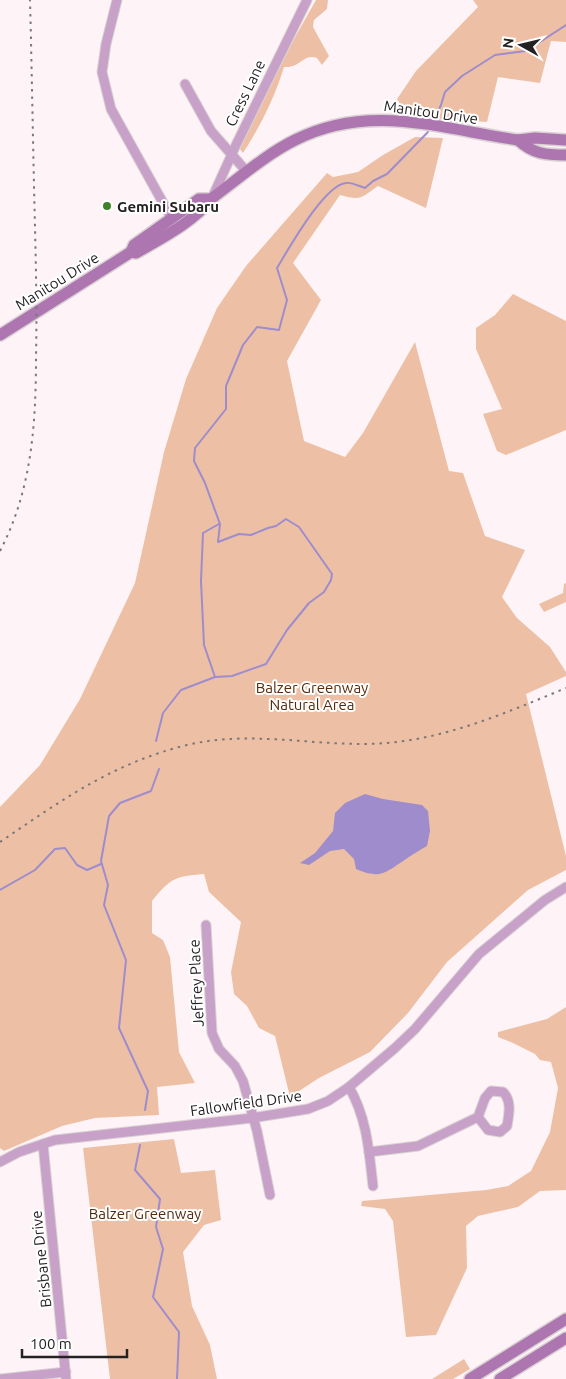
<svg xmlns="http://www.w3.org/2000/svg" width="566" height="1379" viewBox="0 0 566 1379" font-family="Ubuntu,sans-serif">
<rect width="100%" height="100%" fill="#fef4f7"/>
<g fill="#edc0a5">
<path d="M 316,0 L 328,0 L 327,9 L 314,20 L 313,27 L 329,56 L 322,65 L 317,58 C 306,54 302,63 293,66 C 290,67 287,67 284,67 C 275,97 260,127 243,153 L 239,148 L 281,62 Z"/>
<path d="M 473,0 L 566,0 L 566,42 L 551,41 L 540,83 L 498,77 L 487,122 L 441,119 L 405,112 L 397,99 L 416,71 L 478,7 Z"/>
<path d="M 415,137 L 443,138 L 426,208 L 378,186 C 361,198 361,201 340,195 L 293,263 L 321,300 L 287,361 L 304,441 L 345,457 L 363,433 L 415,342 L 449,471 L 463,473 L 485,536 L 525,550 L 502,597 L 517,618 L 550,647 L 566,672 L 566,676 L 526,694 L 566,856 L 566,870 L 528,890 L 447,962 L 408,1013 L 370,1052 L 319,1078 L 290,1097 L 275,1036 L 259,1028 L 247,1006 L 234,994 L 231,972 L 241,922 L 209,892 L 204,874 C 174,877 172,877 152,901 L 152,933 L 163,940 L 170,957 L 179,1052 L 195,1083 L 157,1087 L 159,1115 L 95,1118 L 62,1126 L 4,1151 L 0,1148 L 0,807 L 40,765 L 80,699 L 135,583 L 164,452 L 186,379 L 217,308 L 246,266 L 327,173 L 333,177 L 358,172 L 383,155 Z"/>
<path d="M 513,294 L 566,321 L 566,430 L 506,455 L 497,451 L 483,414 L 502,409 L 476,349 L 476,328 L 495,315 Z"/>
<path d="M 566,583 L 566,602 L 544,612 L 539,604 L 563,593 L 564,584 Z"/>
<path d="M 566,1007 L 566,1190 L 540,1191 L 518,1207 L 478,1216 L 466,1226 L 467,1268 L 436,1335 L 406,1337 L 393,1221 L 385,1209 L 361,1206 L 362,1201 L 486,1190 L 508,1186 L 531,1171 L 550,1132 L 558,1088 L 551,1062 L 540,1060 L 535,1054 L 513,1043 L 498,1037 L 498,1032 L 547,1019 Z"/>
<path d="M 174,1139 L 181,1173 L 215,1170 L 221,1220 L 204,1225 L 183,1252 L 192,1306 L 210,1345 L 217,1379 L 110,1379 L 83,1148 Z"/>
<path d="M 464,1359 L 470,1369 L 453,1379 L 432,1379 Z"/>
</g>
<path fill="#9e8ccc" d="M 365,794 L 383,799 L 422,805 L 428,811 L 430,831 L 427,846 C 420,850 413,854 406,859 C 386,872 381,880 356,869 L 354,859 L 344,849 L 330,851 L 309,865 L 300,863 L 315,853 L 333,831 L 335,813 L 345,803 Z"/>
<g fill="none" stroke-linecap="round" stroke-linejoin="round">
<g stroke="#9e8ccc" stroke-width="2">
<path d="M 433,121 L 441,105 L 445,92 L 462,76 L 495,55 L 526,51 L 566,25"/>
<path d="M 215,677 L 204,645 L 201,581 L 203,533 L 219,524"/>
<path d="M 156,741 L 163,713 L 181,690 L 215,677 L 232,676 L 266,664 L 287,630 L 309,603 L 324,592 L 331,580 L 332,574 L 299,527 L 286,519 L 276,526 L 268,528 L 251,535 L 239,534 L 218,542 L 220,524 L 205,483 L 194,461 L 195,448 L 226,409 L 226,386 L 243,345 L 257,327 L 279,330 L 287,300 L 277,268 C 288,250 324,185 346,183 C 351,182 359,186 365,188 L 373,181 L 387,174 L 427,133 L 429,130"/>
<path d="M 0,890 L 35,870 L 55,849 L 65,848 L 77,865 L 87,870 L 101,864"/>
<path d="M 145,1110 L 148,1091 L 119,1028 L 126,960 L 104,905 L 108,885 L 101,861 L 109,816 L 120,803 L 151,791 L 159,769"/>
<path d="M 140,1145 L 135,1170 L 160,1199 L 156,1227 L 163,1249 L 153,1297 L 179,1332 L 177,1379"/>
</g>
<defs>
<g id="street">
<path d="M 117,0 L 106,44 L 102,72 L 111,109 L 172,219"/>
<path d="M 185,84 L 211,131 L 247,172"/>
<path d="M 212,198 L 236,145 L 307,0"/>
<path d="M 206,925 L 212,1033 L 219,1049 L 235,1066 L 243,1081 L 257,1131 L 270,1195"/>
<path d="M 349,1087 C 367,1118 369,1151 373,1186"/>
<path d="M 43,1144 L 66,1379"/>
<path d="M 369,1152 L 418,1146 L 478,1117 L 485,1098 L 491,1091 L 503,1092 C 512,1101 509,1114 507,1126 L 500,1132 L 488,1130 L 478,1117"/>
<path d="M 0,1162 L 19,1152 L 55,1140 L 252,1118 L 308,1109 L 328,1101 L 349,1087 L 395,1048 L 415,1029 L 479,954 L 545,900 L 566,887"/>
<path d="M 0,1379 L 66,1372"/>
</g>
<g id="secondary">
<path d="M 518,140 C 533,154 546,155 566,155"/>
<path d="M 131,252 L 136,253 C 160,239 195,221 211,199 C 238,179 265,155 295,140 C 370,102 441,129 518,140 L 535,138 L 566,140"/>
<path d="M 0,335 L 131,252 L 134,245 L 199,199 L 211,199"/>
<path d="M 470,1379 L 566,1319"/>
<path d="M 500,1379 L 566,1338"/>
</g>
</defs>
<use href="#street" stroke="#dbd2d5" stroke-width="11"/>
<use href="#secondary" stroke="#dbd2d5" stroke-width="14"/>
<use href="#street" stroke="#c7a1c8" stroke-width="9"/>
<use href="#secondary" stroke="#ae76b0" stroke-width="11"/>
<g stroke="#7c7778" stroke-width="2" stroke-dasharray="2.5 5" stroke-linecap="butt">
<path d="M 0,551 C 32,490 36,423 36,356 C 37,313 36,270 35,227 C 33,151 32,76 30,0"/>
<path d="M 0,842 C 62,800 113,763 187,745 C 246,731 304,744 363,744 C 435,744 501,715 566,688"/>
</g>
</g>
<circle fill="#3e8327" stroke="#fff" stroke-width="2" cx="107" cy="206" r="5"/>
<g text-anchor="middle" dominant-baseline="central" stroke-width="4" stroke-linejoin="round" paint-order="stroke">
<g font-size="15" fill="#242122" stroke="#fff">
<text transform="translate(245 93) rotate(-64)">Cress Lane</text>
<text transform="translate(431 112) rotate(8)">Manitou Drive</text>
<text transform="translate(57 281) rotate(-32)">Manitou Drive</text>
<text transform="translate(196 983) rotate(-93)">Jeffrey Place</text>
<text transform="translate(246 1103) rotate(-8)">Fallowfield Drive</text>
<text transform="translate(41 1259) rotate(-96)">Brisbane Drive</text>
</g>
<g font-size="15" font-weight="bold" fill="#242122" stroke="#fff" text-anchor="start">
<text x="117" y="206">Gemini Subaru</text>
</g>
<g font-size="15" fill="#552b0c" stroke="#fff">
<text x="312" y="687">Balzer Greenway<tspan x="312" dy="17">Natural Area</tspan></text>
<text x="145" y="1213">Balzer Greenway</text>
</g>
</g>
<g transform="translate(521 45) rotate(278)" stroke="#ffffff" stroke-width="4" paint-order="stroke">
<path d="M0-4L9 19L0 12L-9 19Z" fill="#242122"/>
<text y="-8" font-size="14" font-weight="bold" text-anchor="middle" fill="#242122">N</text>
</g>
<path d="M22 1349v8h105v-8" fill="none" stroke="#242122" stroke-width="2.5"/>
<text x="30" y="1349" font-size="15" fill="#242122" stroke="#ffffff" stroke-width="4" paint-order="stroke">100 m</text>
</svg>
